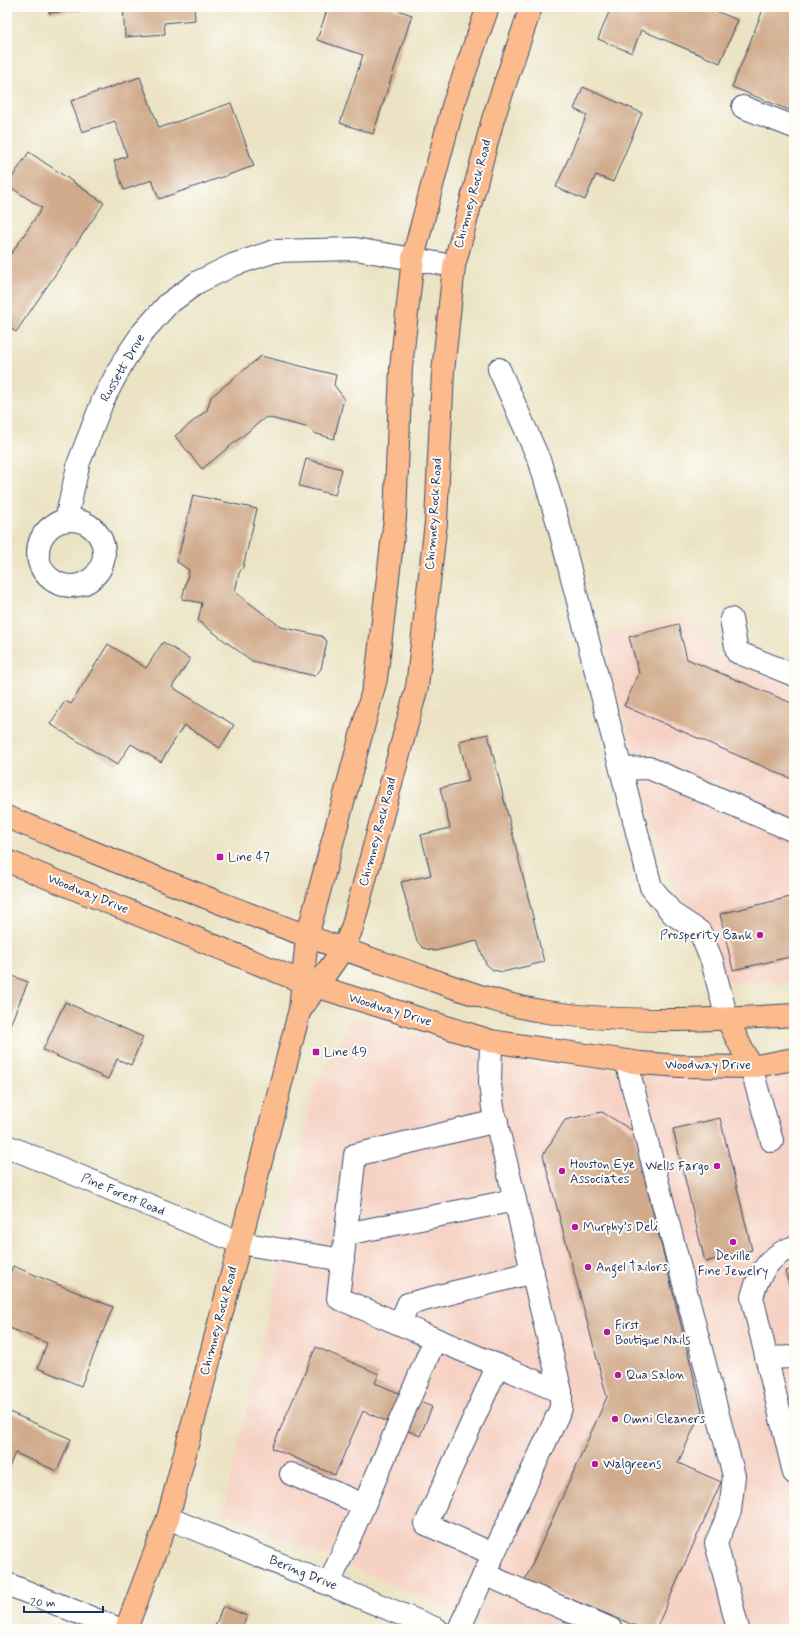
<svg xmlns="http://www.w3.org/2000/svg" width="801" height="1636" viewBox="0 0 801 1636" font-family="Mynerve,sans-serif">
<rect width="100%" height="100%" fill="#fdfcf7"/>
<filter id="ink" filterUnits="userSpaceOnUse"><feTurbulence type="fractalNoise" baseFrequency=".025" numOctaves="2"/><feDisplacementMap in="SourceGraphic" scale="8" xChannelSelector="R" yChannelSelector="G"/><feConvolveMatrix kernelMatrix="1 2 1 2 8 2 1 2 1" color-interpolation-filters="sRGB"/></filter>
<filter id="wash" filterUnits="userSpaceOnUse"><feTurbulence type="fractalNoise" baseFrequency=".012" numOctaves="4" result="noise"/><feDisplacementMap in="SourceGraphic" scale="16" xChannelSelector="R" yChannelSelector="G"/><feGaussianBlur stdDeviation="0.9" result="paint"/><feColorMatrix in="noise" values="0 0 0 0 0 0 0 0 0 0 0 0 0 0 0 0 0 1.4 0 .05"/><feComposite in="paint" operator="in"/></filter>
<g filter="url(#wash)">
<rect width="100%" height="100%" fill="#ebe3c3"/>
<g fill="#f6d2c4">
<path d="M 692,615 L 715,655 L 794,686 L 794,982 L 726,982 L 709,923 L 673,889 L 601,636 Z"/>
<path d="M 353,1017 L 507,1060 L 643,1074 L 775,1074 L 794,1070 L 794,1629 L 497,1629 L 223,1513 L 273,1295 L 315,1084 Z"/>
</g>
<g id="blocks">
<g fill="#d1ab8c">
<path d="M 49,7 L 112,7 L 112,8 L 49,13 Z"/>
<path d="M 123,7 L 194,7 L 195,20 L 164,23 L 165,34 L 125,37 Z"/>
<path d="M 328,7 L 389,7 L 412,15 L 373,134 L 340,123 L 363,55 L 317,40 Z"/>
<path d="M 611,7 L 705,7 L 738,20 L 720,63 L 641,30 L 632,53 L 598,39 Z"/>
<path d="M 764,7 L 794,7 L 794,112 L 732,87 Z"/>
<path d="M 140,77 L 159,128 L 231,103 L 254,166 L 159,199 L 152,180 L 124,190 L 114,161 L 127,156 L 115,121 L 82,132 L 71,101 Z"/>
<path d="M 583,87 L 642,113 L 613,182 L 596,175 L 585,200 L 556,187 L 587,115 L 574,109 Z"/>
<path d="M 29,152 L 104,203 L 16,332 L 7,326 L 7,260 L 42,208 L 7,185 Z"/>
<path d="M 261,356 L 336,375 L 334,385 L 344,398 L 334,439 L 314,433 L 310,428 L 266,417 L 202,469 L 175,436 L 207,410 L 211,397 Z"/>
<path d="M 306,459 L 342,469 L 335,495 L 299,486 Z"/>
<path d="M 193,495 L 257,509 L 243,567 L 239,573 L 235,592 L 281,627 L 321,636 L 327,641 L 321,669 L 315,676 L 252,661 L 198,621 L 202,603 L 182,599 L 189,570 L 177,562 Z"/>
<path d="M 678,624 L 687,659 L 794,704 L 794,780 L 624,706 L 639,673 L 629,637 Z"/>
<path d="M 163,642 L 190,659 L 172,687 L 234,725 L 220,748 L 184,725 L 161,762 L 131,744 L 117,765 L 50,724 L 65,701 L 71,704 L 108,644 L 146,668 Z"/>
<path d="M 488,734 L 544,962 L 503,972 L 493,970 L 486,964 L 477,941 L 435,951 L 423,948 L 417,941 L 401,882 L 431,875 L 421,835 L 450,828 L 440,788 L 469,781 L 459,741 Z"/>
<path d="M 790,897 L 794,914 L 794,956 L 733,970 L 720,914 Z"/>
<path d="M 7,974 L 28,982 L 7,1032 Z"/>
<path d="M 65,1002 L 143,1037 L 131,1065 L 117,1059 L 108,1079 L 43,1050 Z"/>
<path d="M 602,1112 L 633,1131 L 702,1410 L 678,1463 L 721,1482 L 656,1629 L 643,1629 L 525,1580 L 607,1397 L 543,1155 L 565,1120 Z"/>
<path d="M 720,1118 L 752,1250 L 705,1262 L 673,1129 Z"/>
<path d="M 13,1266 L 113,1307 L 81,1386 L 38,1368 L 47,1343 L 7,1327 L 7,1281 Z"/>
<path d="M 794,1269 L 794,1300 L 785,1271 Z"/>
<path d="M 316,1347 L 379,1374 L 375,1383 L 432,1407 L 420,1436 L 363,1411 L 335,1475 L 272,1448 Z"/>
<path d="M 7,1411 L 71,1439 L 57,1471 L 15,1453 L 7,1472 Z"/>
<path d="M 223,1606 L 247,1616 L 243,1626 L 248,1628 L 247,1629 L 214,1629 Z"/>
</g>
</g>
</g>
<g filter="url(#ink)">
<use href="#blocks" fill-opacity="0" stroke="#3a4a6d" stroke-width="1"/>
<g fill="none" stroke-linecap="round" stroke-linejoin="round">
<defs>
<g id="minor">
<path d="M 743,107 L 794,127"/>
<path d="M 499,369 L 540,462 L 559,527 L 651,887 L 673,914 L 700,932 L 712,961 L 727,1019"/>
<path d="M 66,520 L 79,462 L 103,400 L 124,360 L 143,332 L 168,304 L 198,282 L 233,265 L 275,251 L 355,249 L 454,266"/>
<circle cx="71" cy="553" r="33"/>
<path d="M 731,619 L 737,652 L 794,675"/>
<path d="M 621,769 L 649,768 L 794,831"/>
<path d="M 626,1061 L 734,1476 L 730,1511 L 716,1543 L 738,1629"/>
<path d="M 751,1067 L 772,1141"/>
<path d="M 497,1121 L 355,1155 L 338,1298 L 561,1392"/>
<path d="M 7,1146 L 240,1243 L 343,1260"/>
<path d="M 346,1234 L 515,1200"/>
<path d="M 794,1247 C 789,1249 783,1251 779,1254 C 765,1263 756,1281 752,1297 L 794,1473"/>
<path d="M 400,1324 L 408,1304 L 533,1272"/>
<path d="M 766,1358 L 794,1357"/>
<path d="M 291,1474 L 364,1505 L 329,1584"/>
<path d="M 364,1505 L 435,1339"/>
<path d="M 168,1518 L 437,1629"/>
<path d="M 493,1554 L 426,1524 L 498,1365"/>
<path d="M 484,1574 L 611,1629"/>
<path d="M 7,1584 L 119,1629"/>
<path d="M 459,1629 L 561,1408 L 561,1392 L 493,1108 L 490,1084 L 491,1041"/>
</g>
<g id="major">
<path d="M 7,817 C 135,869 262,922 392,966 C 443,983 494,1004 547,1012 C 629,1024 711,1020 794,1015"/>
<path d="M 7,861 L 303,982 L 491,1041 L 641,1063 L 679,1066 L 751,1067 L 794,1059"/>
<path d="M 301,1009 L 343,949 L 352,928 L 417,687 L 436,522 L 443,372 L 454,266 L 493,119 L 531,7"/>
<path d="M 727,1019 L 751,1067"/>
<path d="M 126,1629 L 168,1518 L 240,1243 L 300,1009 L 307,937 L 376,679 L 395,518 L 401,368 L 413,258 L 453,106 L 488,7"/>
</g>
</defs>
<use href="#minor" stroke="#3a4a6d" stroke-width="24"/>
<use href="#major" stroke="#3a4a6d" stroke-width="24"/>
<use href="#minor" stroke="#fff" stroke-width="22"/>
<use href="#major" stroke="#fbbb8c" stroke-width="22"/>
</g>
</g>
<g fill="#b5179e" stroke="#fdfcf7" stroke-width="1.5">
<rect x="216" y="853" width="8" height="8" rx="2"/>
<circle cx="760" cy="935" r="4"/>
<rect x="312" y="1048" width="8" height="8" rx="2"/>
<circle cx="717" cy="1166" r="4"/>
<circle cx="562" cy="1171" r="4"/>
<circle cx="575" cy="1227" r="4"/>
<circle cx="733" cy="1242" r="4"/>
<circle cx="588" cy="1267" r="4"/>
<circle cx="607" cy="1332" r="4"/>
<circle cx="618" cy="1375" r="4"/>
<circle cx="615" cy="1419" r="4"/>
<circle cx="595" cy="1464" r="4"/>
</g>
<g text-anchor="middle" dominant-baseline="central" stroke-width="4" stroke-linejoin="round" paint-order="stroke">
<g font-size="13" fill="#1b2f5e" stroke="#fdfcf7">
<text transform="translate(473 194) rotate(-75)">Chimney Rock Road</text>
<text transform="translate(123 368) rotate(-60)">Russett Drive</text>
<text transform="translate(434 514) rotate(-86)">Chimney Rock Road</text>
<text transform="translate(378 832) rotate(-75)">Chimney Rock Road</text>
<text transform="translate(88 894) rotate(22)">Woodway Drive</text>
<text transform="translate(390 1010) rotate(17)">Woodway Drive</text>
<text x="708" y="1065">Woodway Drive</text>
<text transform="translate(123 1195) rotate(23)">Pine Forest Road</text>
<text transform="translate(219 1321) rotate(-75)">Chimney Rock Road</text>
<text transform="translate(303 1573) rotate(22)">Bering Drive</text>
</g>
<g font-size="13" fill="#1b2f5e" stroke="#fdfcf7" text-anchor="start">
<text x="228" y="857">Line 47</text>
<text x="752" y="935" text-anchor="end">Prosperity Bank</text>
<text x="324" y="1052">Line 49</text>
<text x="570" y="1164">Houston Eye<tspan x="570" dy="15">Associates</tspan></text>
<text x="709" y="1166" text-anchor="end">Wells Fargo</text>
<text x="583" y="1227">Murphy’s Deli</text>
<text x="733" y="1256" text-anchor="middle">Deville<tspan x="733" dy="15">Fine Jewelry</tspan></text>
<text x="596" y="1267">Angel Tailors</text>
<text x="615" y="1325">First<tspan x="615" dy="15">Boutique Nails</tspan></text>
<text x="626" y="1375">Qua Salon</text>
<text x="623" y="1419">Omni Cleaners</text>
<text x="603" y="1464">Walgreens</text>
</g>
</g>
<rect width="801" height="1636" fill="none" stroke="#fdfcf7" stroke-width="24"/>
<path d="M24 1606v6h79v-6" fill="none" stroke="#1b2f5e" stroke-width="2"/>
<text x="30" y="1606" font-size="12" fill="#1b2f5e" stroke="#fdfcf7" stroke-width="3" paint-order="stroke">20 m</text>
</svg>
